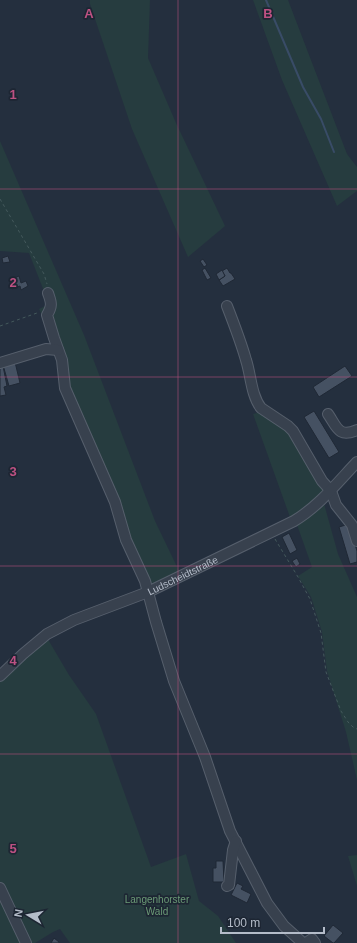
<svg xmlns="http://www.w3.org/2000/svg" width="357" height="943" viewBox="0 0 357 943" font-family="Helvetica,sans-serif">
<rect width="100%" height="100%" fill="#242f3e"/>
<g fill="#263c3f">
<path d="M 90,0 L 150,0 L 148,58 L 176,123 L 225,226 L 188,257 L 132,129 L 90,4 Z"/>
<path d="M 253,0 L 288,0 L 347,154 L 357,167 L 357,191 L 337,206 L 282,80 Z"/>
<path d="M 0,141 L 84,335 L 155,521 L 181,575 L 150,590 L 74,403 L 64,360 L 39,309 L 49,304 L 29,253 L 0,251 Z"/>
<path d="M 264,411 L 286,426 L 328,491 L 291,520 L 253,414 Z"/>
<path d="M 323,500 L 338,554 L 357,597 L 357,780 L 346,732 L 327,671 L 322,632 L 311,597 L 298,576 L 312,567 L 296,522 Z"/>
<path d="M 46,636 L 69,675 L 96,714 L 151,867 L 186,854 L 199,901 L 218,916 L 236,943 L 70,943 L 60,929 L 53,932 L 35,943 L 27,943 L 0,883 L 0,679 Z"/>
<path d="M 357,855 L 357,886 L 348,856 Z"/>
<path d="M 0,891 L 25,943 L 0,943 Z"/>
</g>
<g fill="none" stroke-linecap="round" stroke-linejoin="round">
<path stroke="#394c67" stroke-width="2" d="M 266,0 L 303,87 L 321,119 L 334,152"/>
</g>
<g fill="#455162" stroke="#1f2835">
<path d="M 8,256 L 10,262 L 3,263 L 2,258 Z"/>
<path d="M 203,259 L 207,265 L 204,267 L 200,261 Z"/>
<path d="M 205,268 L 211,278 L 207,280 L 202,270 Z"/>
<path d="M 227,268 L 230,273 L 231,273 L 235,279 L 223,286 L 219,280 L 225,276 L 222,271 Z"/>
<path d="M 222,270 L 225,276 L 219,280 L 216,274 Z"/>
<path d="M 19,276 L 21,283 L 26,281 L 28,286 L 21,290 L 20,286 L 12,289 L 9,280 Z"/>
<path d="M 15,362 L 20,383 L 9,386 L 3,365 Z"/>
<path d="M 3,366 L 7,386 L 4,387 L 6,395 L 0,396 L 0,367 Z"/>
<path d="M 345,366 L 352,376 L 319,397 L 313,387 Z"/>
<path d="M 314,411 L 339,452 L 329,458 L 304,417 Z"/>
<path d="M 349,524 L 357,551 L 357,562 L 350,564 L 339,527 Z"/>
<path d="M 289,533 L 297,550 L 290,554 L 282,537 Z"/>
<path d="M 297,558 L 300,564 L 296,567 L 292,561 Z"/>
<path d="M 216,861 L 223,861 L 224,882 L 213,882 L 213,868 L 216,868 Z"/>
<path d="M 237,883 L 243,886 L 241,889 L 251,894 L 247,903 L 231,895 Z"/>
<path d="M 333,925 L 343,933 L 334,943 L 333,943 L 324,936 Z"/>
<path d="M 54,938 L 59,942 L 59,943 L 51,943 Z"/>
</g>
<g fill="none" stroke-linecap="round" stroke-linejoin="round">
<defs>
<g id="minor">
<path d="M 48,293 C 51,302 53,305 47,315 L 54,338 L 62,360 L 65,388 L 115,502 L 126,540 L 145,581 L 156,622 L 174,681 L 205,757 L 230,831 L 267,903 L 284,926 L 303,943"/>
<path d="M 227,306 C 234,324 241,342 246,360 C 251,375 251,395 261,408 L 288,426 L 293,431 L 322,481 L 331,491 L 336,505 L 352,525 L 357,541"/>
<path d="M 0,363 L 46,349 L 58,350"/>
<path d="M 328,414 C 337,427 338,438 357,430"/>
<path id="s1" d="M 0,676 L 23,654 L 47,634 L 74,620 L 148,592 L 294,521 C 319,506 337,483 357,462"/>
<path d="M 227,886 L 229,885 L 233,850 L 236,841"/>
<path d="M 0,888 L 26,943"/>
<path d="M 306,943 L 312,939 L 315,943"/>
</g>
</defs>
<use href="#minor" stroke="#565f6c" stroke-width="12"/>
<g stroke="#44595c" stroke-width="1" stroke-dasharray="3 3" stroke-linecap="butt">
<path d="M 0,199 L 44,274 L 47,284"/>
<path d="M 0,326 L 37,313 L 39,313"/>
<path d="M 275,539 L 298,577 L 310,599 L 321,633 L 326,672 L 341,711 L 348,722 L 353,727 L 357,729"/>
</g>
<use href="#minor" stroke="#38414e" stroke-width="10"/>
</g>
<path fill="none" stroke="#bd5182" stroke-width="1" stroke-opacity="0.55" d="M 178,0 L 178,943M 0,189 L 357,189M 0,377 L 357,377M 0,566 L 357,566M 0,754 L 357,754"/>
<g text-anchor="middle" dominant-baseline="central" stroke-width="3.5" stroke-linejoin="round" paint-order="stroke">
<g font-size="10" fill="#b4bcc9" stroke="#1d2633">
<text stroke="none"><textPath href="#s1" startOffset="211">Ludscheidtstraße</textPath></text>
</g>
<g font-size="10" fill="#6b9a76" stroke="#1d2633">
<text x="157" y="899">Langenhorster<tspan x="157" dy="12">Wald</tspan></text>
</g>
</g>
<g font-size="13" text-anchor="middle" font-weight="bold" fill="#bd5182" stroke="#1d2633" stroke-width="3.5" stroke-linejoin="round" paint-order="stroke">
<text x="89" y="18">A</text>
<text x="268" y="18">B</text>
<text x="13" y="99">1</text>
<text x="13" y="287">2</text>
<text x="13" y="476">3</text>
<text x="13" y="665">4</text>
<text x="13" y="853">5</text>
</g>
<g transform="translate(28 915) rotate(280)" stroke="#1d2633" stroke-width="3" paint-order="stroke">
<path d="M0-3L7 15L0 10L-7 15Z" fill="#b4bcc9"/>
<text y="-6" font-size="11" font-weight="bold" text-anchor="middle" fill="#b4bcc9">N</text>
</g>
<path d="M221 927v6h103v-6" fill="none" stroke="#b4bcc9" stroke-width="2"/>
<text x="227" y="927" font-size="12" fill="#b4bcc9" stroke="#1d2633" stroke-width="3" paint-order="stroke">100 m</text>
</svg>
